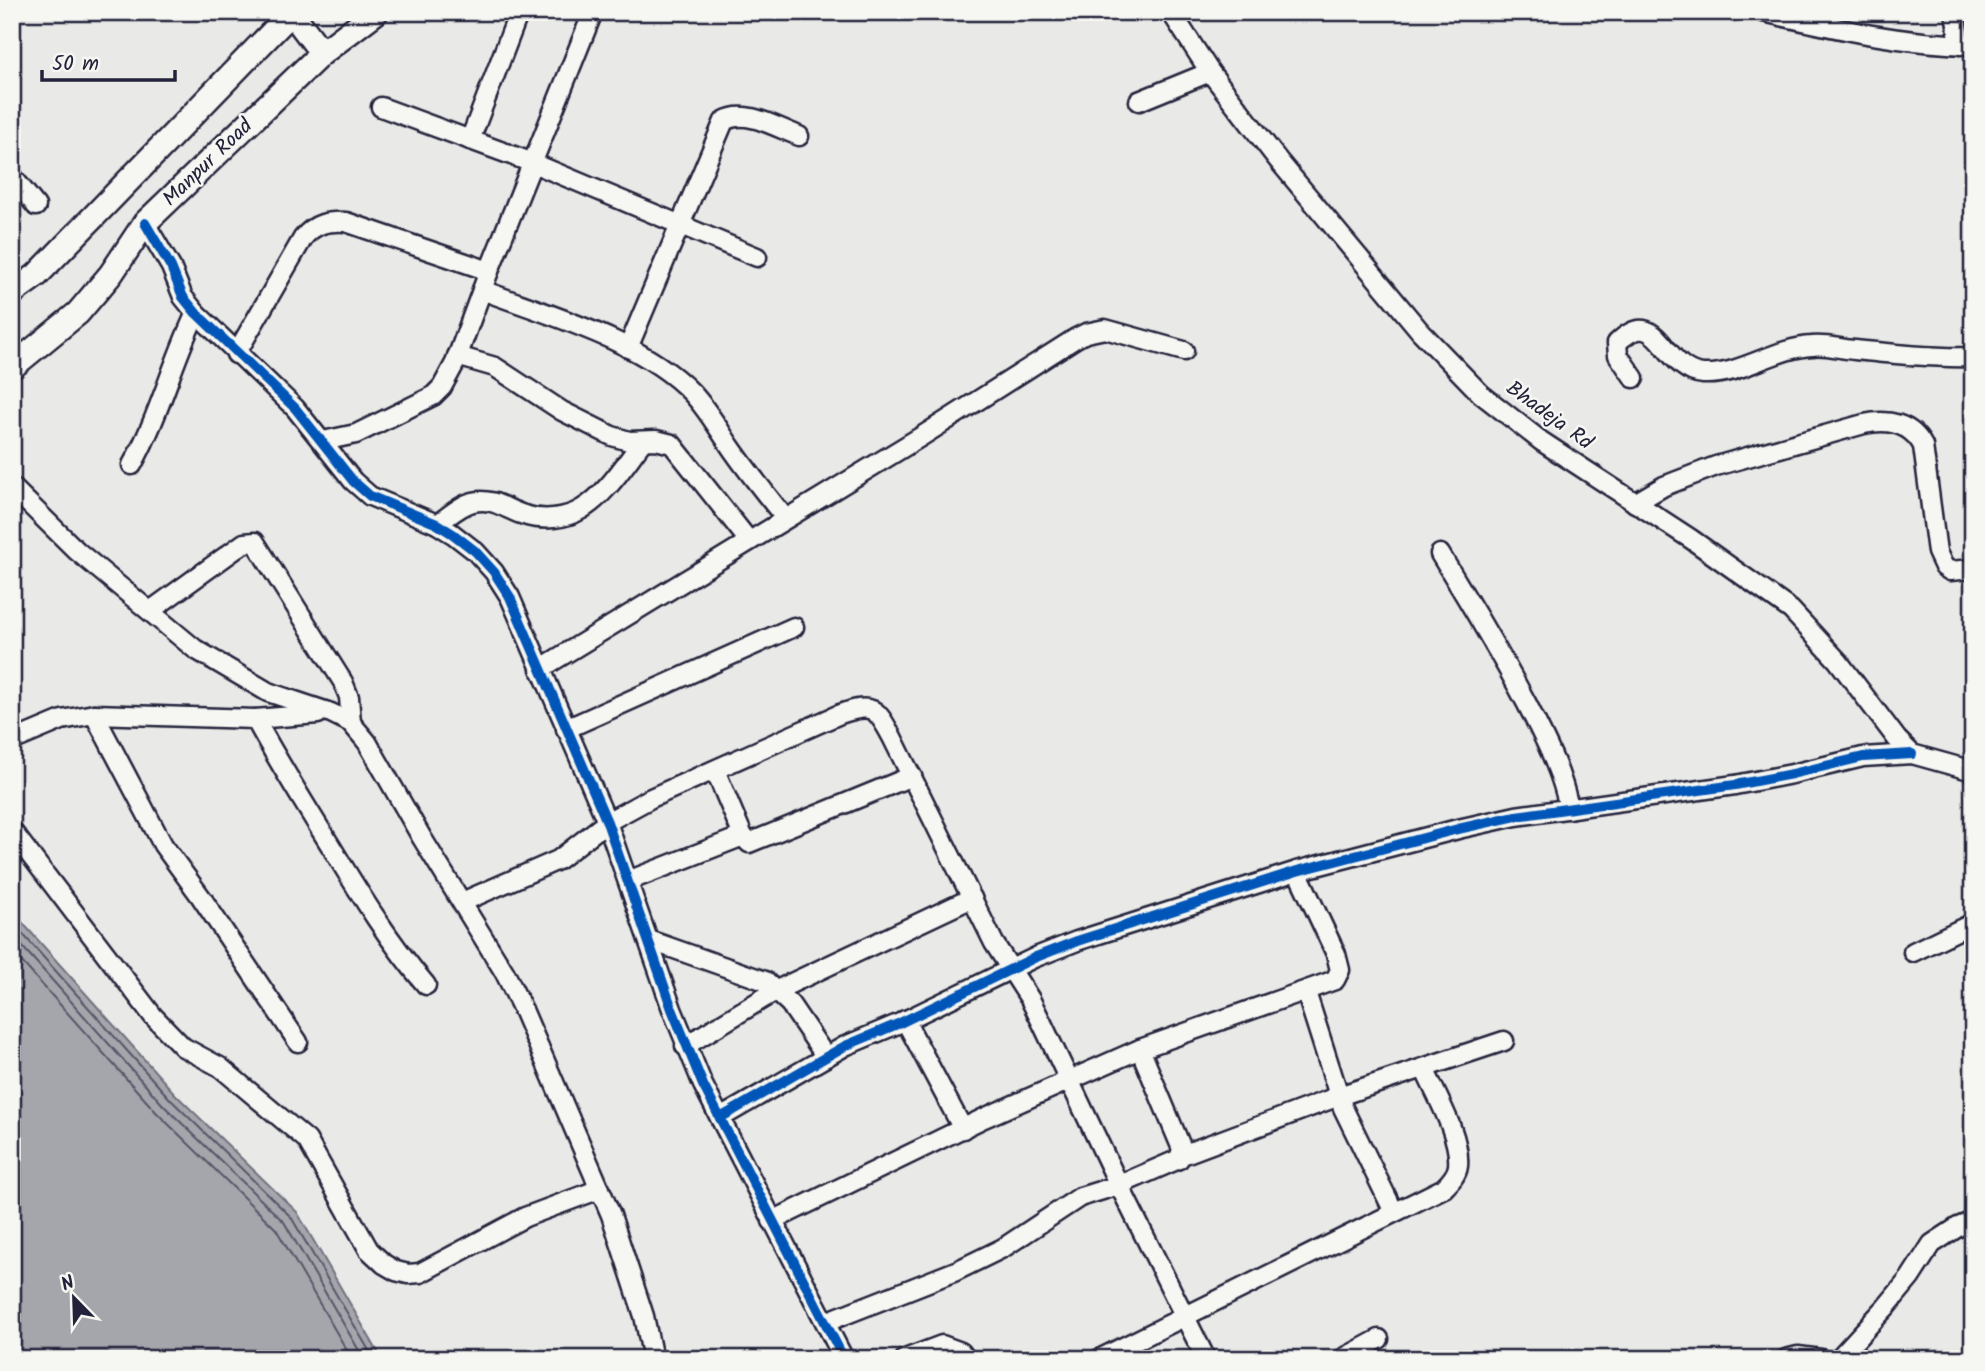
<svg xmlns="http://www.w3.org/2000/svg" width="1985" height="1371" viewBox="0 0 1985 1371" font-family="Kalam,sans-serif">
<rect width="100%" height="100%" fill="#e9e9e7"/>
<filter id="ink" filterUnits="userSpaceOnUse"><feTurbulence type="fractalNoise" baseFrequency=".0143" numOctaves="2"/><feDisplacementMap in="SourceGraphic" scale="14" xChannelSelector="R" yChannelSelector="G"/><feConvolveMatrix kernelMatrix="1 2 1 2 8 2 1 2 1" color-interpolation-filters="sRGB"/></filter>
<g filter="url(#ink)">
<path fill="#a5a5ac" stroke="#71717f" stroke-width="2" d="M 12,911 L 176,1095 L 297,1212 L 382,1359 L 12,1359 Z"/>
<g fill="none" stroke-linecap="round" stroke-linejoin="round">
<g stroke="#565668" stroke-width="2">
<path d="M 12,922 L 171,1100 L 291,1217 L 374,1359"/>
<path d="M 12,935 L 164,1106 L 284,1222 L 364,1359"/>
<path d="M 12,951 L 157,1113 L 276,1229 L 352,1359"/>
</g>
<defs>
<g id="minor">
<path d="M 1171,12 L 1210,72 L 1278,160 L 1420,331 L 1481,394 L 1541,441 L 1691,539 L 1791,610 L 1838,661 L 1897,739 L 1912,754 L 1973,771"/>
<path d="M 1763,12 C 1833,28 1901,44 1973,45"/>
<path d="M 1955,12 L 1960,45"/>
<path d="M 1139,101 L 1210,72"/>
<path d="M 381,107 L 533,163 L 757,257"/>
<path d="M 470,140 L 519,12"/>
<path d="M 12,176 L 36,206"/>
<path d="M 145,223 L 171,267 L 183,297 L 196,313 L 295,408 L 353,481 L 370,496 L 437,524 L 453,534 L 475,551 L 494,572 L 510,597 L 607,822 L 672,1009 L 703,1085 L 844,1359"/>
<path d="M 482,290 C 548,315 643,341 692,393 C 707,409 718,428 730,446 C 747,471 766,494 785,518"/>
<path d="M 628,348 L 724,121 C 746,108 777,128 799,136"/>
<path d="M 236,354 L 303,238 C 315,223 328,221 346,222 L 489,271"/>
<path d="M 457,356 L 495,367 L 562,411 L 612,436 L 629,441 L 656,440 L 672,444 L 749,541"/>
<path d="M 1634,378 L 1618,355 L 1617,343 C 1659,301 1662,371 1703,374 C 1740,376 1774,348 1812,346 C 1826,344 1840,349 1855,350 C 1894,354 1933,358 1973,357"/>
<path d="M 323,441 L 356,434 L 433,396 L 442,387 L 455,363 L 489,271 L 593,12"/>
<path d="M 132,465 C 159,417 172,363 196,313"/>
<path d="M 12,487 L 77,551 L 195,649 L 268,692 L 331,713 L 351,723 L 367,742 L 422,838 L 505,973 L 524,1012 L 611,1215 L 644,1316 L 653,1359"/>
<path d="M 1635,503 L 1664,486 L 1716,466 L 1864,424 C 1888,419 1911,423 1923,446 L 1937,552 L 1944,567 L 1950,571 L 1973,569"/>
<path d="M 437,524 C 448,517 460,505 473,502 C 493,497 507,510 524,515 C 542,521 566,519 582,509 C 607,494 625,464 643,441"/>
<path d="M 1440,554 C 1470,603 1500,653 1527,704 C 1544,738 1562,771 1569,809"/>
<path d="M 150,611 L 244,543 L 255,542 L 343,682 L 349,697 L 351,723"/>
<path d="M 540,669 L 922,436 L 1076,338 L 1086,333 L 1105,329 L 1184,351"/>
<path d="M 94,714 L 163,845 L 201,897 L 298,1042"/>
<path d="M 255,719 C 279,763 305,805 332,848 C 361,896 390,943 426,985"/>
<path d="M 566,729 L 794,627"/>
<path d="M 12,741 L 62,720 L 94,714 L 255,719 L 318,714"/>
<path d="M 715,770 L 743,836 L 749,843 L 912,776"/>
<path d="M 12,831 L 153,1016 L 183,1047 L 220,1067 L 307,1140 L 369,1250 L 384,1264 L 396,1271 L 408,1274 L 420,1273 L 525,1217 L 600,1189"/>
<path d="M 628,881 L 743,836"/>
<path d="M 462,902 L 558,860 L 607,822 L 651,798 L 840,714 C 873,703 876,707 892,737 L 994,943 L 1030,999 L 1042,1023 L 1119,1185 L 1206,1359"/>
<path d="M 649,940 L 765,981 L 790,1004 L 826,1057"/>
<path d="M 1913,952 L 1973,923"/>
<path d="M 1306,992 L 1343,1108 L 1394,1212"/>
<path d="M 905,1020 L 963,1129"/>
<path d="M 685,1046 L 777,990 L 972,898"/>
<path d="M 720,1118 L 845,1046 L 900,1023 L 1036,957 L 1077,941 L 1297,871 L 1458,829 L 1516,816 L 1735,785 L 1792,774 L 1863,757 L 1912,754"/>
<path d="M 1182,1155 L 1339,1096 L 1504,1041"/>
<path d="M 772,1221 L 984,1118 L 1140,1049 L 1335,980 L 1340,970 L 1336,954 L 1297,871"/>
<path d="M 826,1322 L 956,1271 L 1003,1248 L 1080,1197 L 1119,1185 L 1179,1159 L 1182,1149 L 1140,1049"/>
<path d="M 905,1359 L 942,1345 L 961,1352 L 966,1359"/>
<path d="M 1099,1359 L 1444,1188 C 1450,1182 1457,1175 1458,1166 C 1461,1136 1435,1094 1424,1068"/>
<path d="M 1342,1359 L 1379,1339"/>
<path d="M 1786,1359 L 1798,1356 L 1821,1359"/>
<path d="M 1838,1359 L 1886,1307 L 1910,1278 L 1932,1244 L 1958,1227 L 1973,1221"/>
</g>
<g id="major">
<path d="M 291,12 L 322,53"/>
<path d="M 12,293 L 37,275 L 292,12"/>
<path d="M 12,367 L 78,313 L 111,274 L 145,223 L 322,53 L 376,12"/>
</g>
</defs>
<use href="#minor" stroke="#22223b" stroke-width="23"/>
<use href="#major" stroke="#22223b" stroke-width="28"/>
<use href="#minor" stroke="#f6f6f2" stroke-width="18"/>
<use href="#major" stroke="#f6f6f2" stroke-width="23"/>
<defs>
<g id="cycleway">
<path d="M 145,223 L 171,267 L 183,297 L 196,313 L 295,408 L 353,481 L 370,496 L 437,524 L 453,534 L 475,551 L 494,572 L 510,597 L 607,822 L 672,1009 L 703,1085 L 844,1359"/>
<path d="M 720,1118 L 845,1046 L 900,1023 L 1036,957 L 1077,941 L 1297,871 L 1458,829 L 1516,816 L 1735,785 L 1792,774 L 1863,757 L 1912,754"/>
</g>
</defs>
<use href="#cycleway" stroke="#f6f6f2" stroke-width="15"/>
<use href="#cycleway" stroke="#0057b8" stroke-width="10"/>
</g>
</g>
<g text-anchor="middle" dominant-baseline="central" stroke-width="5" stroke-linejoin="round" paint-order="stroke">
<g font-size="21" fill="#22223b" stroke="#f6f6f2">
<text transform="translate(208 163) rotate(-44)">Manpur Road</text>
<text transform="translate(1549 416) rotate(36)">Bhadeja Rd</text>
</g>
</g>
<rect width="1985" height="1371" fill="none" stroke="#f6f6f2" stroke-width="42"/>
<rect x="21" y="21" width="1943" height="1329" fill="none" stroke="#22223b" stroke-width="2.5" filter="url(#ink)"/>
<g transform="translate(74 1298) rotate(337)" stroke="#f6f6f2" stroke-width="5" paint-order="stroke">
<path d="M0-5L12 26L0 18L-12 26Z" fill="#22223b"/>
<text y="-10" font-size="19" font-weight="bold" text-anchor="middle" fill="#22223b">N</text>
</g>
<path d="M42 70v10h133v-10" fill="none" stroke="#22223b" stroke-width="3.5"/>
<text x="52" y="70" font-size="21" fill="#22223b" stroke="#f6f6f2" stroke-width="5" paint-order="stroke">50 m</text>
</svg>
